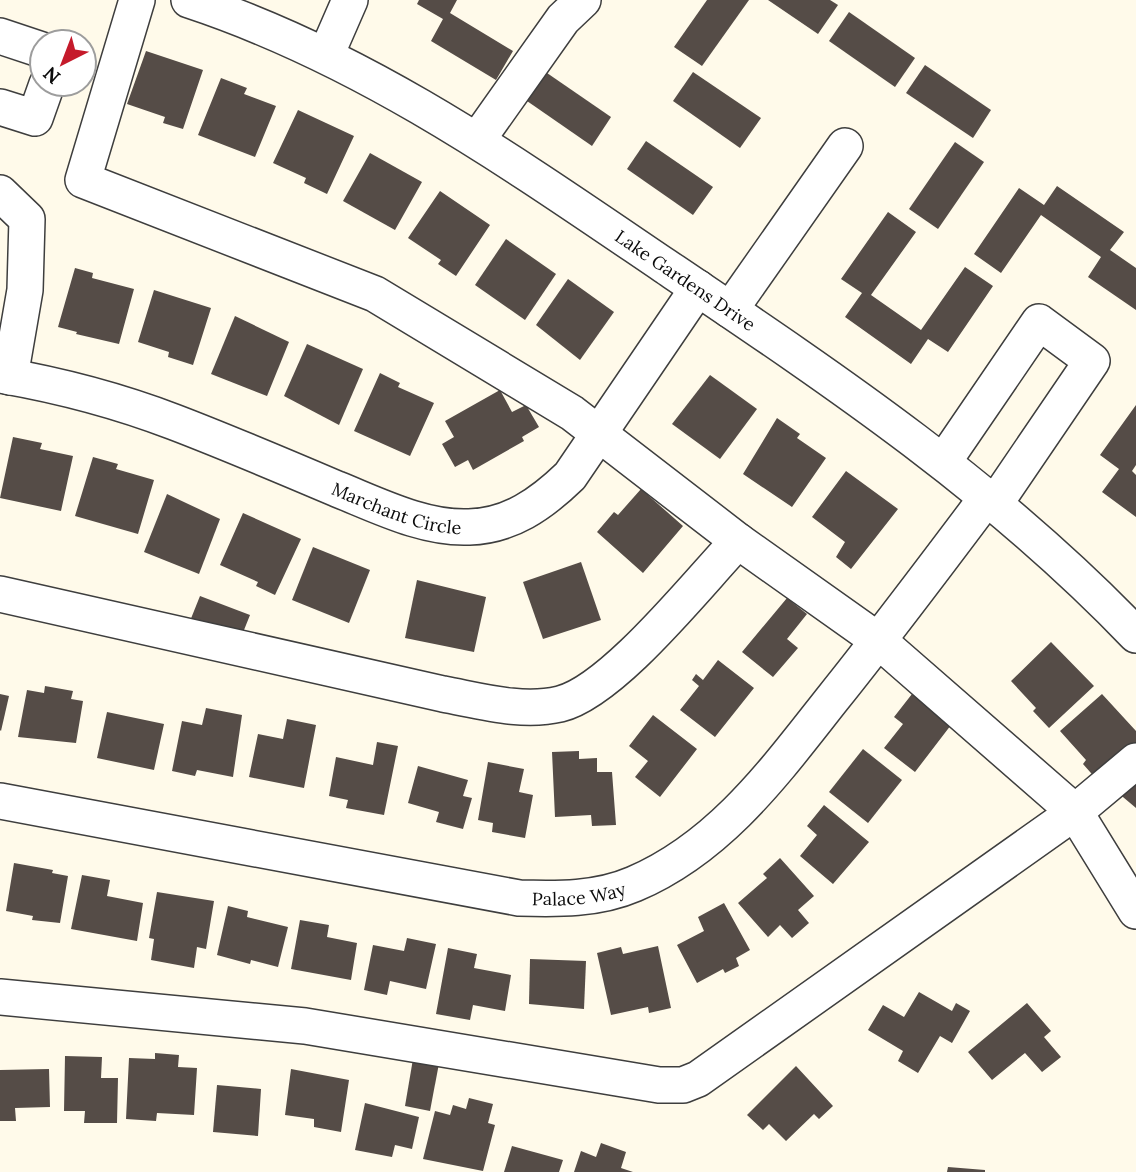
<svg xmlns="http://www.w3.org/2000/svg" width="1136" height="1172" viewBox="0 0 1136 1172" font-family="Lora,serif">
<rect width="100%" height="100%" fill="#fffaea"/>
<g fill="#554c47">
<path d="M 419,0 L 457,0 L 450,13 L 513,51 L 496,80 L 431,41 L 443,19 L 417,4 Z"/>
<path d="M 707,0 L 749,0 L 702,66 L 674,47 Z"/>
<path d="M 768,0 L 830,0 L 838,5 L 818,34 Z"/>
<path d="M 849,12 L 915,58 L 895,87 L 829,41 Z"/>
<path d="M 146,51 L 203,70 L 183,129 L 163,123 L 165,117 L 127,104 Z"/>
<path d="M 925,65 L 991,110 L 973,138 L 906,93 Z"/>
<path d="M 693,72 L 761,118 L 740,148 L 673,101 Z"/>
<path d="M 547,73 L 611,117 L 592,146 L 527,101 Z"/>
<path d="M 221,78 L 247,88 L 244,94 L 276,106 L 255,157 L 198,135 Z"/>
<path d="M 298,110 L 354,136 L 327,194 L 304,183 L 306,178 L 273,163 Z"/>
<path d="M 646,141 L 713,187 L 693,215 L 627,169 Z"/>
<path d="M 955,142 L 984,162 L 938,229 L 909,209 Z"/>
<path d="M 370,153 L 422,182 L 395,230 L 343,201 Z"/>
<path d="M 1057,186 L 1124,232 L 1110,250 L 1136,268 L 1136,310 L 1088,277 L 1101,257 L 1041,215 L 1001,273 L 974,254 L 1019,188 L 1044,205 Z"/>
<path d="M 440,191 L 490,225 L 456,276 L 438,264 L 441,260 L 408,238 Z"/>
<path d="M 888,212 L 916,232 L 871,295 L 921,330 L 965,267 L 993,286 L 948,352 L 928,339 L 911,364 L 845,317 L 862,293 L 841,279 Z"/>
<path d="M 506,239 L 556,274 L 525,320 L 475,285 Z"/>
<path d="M 75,268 L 93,273 L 92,278 L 134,289 L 119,344 L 76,334 L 77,332 L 58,327 Z"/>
<path d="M 568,279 L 614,312 L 580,360 L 536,325 Z"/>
<path d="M 154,290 L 211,308 L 193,365 L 168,357 L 169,352 L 138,342 Z"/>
<path d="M 235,316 L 289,342 L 267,396 L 211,374 Z"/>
<path d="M 307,344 L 363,369 L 339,425 L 284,396 Z"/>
<path d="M 380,373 L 400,383 L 398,387 L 434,403 L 410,456 L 354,431 Z"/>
<path d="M 710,375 L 757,409 L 720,459 L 672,424 Z"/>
<path d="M 500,390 L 512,412 L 526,405 L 539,427 L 522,437 L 524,441 L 473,470 L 468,460 L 455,467 L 442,444 L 454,437 L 445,421 Z"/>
<path d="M 1136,405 L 1136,465 L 1132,471 L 1136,475 L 1136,517 L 1102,492 L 1119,469 L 1100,455 Z"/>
<path d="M 777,418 L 800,434 L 797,438 L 826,458 L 792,507 L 743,474 Z"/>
<path d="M 13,437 L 42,443 L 40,449 L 73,456 L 61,511 L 0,498 Z"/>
<path d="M 93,457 L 118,464 L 116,469 L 154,480 L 138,534 L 75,516 Z"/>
<path d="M 846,471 L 898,509 L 851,569 L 836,557 L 845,542 L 812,517 Z"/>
<path d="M 641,489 L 683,526 L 643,573 L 597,532 L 614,512 L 618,515 Z"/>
<path d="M 167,494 L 220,519 L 199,574 L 144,552 Z"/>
<path d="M 243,513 L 301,539 L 275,595 L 256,586 L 258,582 L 220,565 Z"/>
<path d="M 313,547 L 370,570 L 349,623 L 292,600 Z"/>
<path d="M 581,562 L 601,620 L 543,639 L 523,582 Z"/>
<path d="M 417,580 L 486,597 L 474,652 L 405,638 Z"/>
<path d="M 200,596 L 250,615 L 240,640 L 190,621 Z"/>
<path d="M 787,598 L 807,614 L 787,639 L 798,648 L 773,677 L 742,652 Z"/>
<path d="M 1051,642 L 1094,686 L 1049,728 L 1033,711 L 1036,708 L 1011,681 Z"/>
<path d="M 718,660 L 754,688 L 715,737 L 680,710 L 699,686 L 692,680 L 696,674 L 703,680 Z"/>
<path d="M 45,686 L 73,691 L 71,699 L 83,701 L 76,743 L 18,737 L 27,690 L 44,693 Z"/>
<path d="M 0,694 L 9,696 L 1,731 L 0,730 Z"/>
<path d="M 912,694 L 951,725 L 915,772 L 884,748 L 903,724 L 894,717 Z"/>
<path d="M 1102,694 L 1136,731 L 1136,747 L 1098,781 L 1083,764 L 1086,760 L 1060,731 Z"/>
<path d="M 206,708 L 242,715 L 233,777 L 197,770 L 195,776 L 172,771 L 182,721 L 202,725 Z"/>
<path d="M 107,712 L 164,724 L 154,770 L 97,758 Z"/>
<path d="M 653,715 L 697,749 L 660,797 L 635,777 L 648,761 L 629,746 Z"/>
<path d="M 287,719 L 316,725 L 304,788 L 249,777 L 258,734 L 283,739 Z"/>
<path d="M 377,742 L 398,746 L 384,815 L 346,808 L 348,800 L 329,796 L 336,757 L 373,765 Z"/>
<path d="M 863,749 L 902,780 L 868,823 L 829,792 Z"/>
<path d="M 579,751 L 579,759 L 597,758 L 597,772 L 612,772 L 616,825 L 592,826 L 591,815 L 555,817 L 552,752 Z"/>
<path d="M 488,762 L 524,769 L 519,792 L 533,795 L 525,838 L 492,832 L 493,823 L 478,820 Z"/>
<path d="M 418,766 L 468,780 L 463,796 L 472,798 L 463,829 L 436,822 L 439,812 L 408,803 Z"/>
<path d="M 1136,774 L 1136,808 L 1117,792 Z"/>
<path d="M 824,805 L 869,842 L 833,884 L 800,856 L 817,835 L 807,826 Z"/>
<path d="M 780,858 L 814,896 L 798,910 L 809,923 L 792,938 L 780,925 L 768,937 L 738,903 L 767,878 L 763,874 Z"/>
<path d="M 14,863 L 53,870 L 52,873 L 68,876 L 60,923 L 32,920 L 33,916 L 6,911 Z"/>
<path d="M 82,875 L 110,880 L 107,896 L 143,903 L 137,941 L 71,929 Z"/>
<path d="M 157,892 L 214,901 L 206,949 L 197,947 L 194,968 L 151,960 L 154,939 L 149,938 Z"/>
<path d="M 724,903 L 750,950 L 736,958 L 739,966 L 725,973 L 723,969 L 697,983 L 677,945 L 704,931 L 698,917 Z"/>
<path d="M 228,906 L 248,911 L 247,917 L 288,927 L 278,967 L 251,960 L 250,964 L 217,955 Z"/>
<path d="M 300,920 L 329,925 L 327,937 L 357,943 L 351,980 L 291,969 Z"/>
<path d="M 407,938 L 436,944 L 426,989 L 390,981 L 387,995 L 364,990 L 373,945 L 404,951 Z"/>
<path d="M 658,946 L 671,1008 L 649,1013 L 648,1007 L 611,1015 L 597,953 L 621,947 L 623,954 Z"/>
<path d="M 448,948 L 477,954 L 474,968 L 511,975 L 505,1011 L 473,1005 L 470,1020 L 436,1014 Z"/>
<path d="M 530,959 L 586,961 L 584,1009 L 529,1004 Z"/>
<path d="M 919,992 L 952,1011 L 956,1003 L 970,1011 L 952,1043 L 940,1036 L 918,1073 L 898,1061 L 903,1051 L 868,1030 L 883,1005 L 904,1017 Z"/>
<path d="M 1027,1003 L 1051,1031 L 1044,1037 L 1061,1057 L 1042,1072 L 1025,1053 L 992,1080 L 968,1052 Z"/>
<path d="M 155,1053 L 179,1055 L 178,1067 L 197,1068 L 194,1115 L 157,1113 L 156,1121 L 126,1119 L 129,1058 L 155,1059 Z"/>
<path d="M 414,1053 L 440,1058 L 430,1111 L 405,1106 Z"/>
<path d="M 65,1056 L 102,1057 L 101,1078 L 118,1078 L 117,1123 L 84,1123 L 85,1111 L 64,1111 Z"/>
<path d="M 796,1066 L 833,1106 L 819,1119 L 814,1114 L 786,1141 L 769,1124 L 763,1130 L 747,1115 Z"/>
<path d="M 49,1069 L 50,1107 L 15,1108 L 16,1121 L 0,1121 L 0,1070 Z"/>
<path d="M 291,1069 L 349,1080 L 341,1132 L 314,1127 L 314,1119 L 285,1115 Z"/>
<path d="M 217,1085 L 261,1089 L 258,1136 L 213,1132 Z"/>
<path d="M 469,1098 L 493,1104 L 488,1123 L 495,1125 L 483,1171 L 423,1159 L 435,1111 L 450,1115 L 453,1105 L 466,1109 Z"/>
<path d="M 365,1103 L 419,1117 L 412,1149 L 395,1145 L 392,1157 L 355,1150 Z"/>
<path d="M 601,1143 L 626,1152 L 621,1168 L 633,1172 L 574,1172 L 581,1151 L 596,1157 Z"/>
<path d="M 512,1146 L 563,1160 L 559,1172 L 504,1172 Z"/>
<path d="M 948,1167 L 985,1170 L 985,1172 L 947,1172 Z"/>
</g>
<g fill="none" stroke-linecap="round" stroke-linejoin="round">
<defs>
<g id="minor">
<path d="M 137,0 L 83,180 L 375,294 L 572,413 L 738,541 L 879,641 L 1075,812 L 1136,911"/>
<path id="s1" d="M 189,0 C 365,58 513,163 665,266 C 834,380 994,487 1136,635"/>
<path d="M 0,36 L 42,50"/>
<path d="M 326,55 L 350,0"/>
<path d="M 0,107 L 35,118 L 47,84"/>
<path d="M 478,139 L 563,19 L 583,0"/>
<path d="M 0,193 L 27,219 L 25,290 L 10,377"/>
<path d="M 730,310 L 845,146"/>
<path id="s2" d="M 0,375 C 58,385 119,401 174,422 C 229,443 283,466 337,489 C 377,505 424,529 469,527 C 510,526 541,504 570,476 L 698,288"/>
<path d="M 944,461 L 1039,322 L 1092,361 L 996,502"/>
<path d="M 0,594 L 443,694 C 481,701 522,713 560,704 C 613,691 698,583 738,541"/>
<path id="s3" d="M 0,801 L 519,898 C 558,899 597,900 634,884 C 721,847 776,770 833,698 C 886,632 937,564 988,496"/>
<path d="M 0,997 L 305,1026 L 659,1085 L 683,1085 L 698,1079 L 1075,812 L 1136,761"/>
</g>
</defs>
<use href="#minor" stroke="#3e3e3e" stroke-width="38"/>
<use href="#minor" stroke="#fff" stroke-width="35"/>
</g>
<g text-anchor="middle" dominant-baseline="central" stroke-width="7" stroke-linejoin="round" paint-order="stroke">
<g font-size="18" fill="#0b0b0b" stroke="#fff">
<text stroke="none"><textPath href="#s1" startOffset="572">Lake Gardens Drive</textPath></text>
<text stroke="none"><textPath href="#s2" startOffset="420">Marchant Circle</textPath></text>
<text stroke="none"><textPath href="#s3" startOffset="588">Palace Way</textPath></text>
</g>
</g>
<g transform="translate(63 63) rotate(222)"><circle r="33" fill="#ffffff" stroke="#9d9d9d" stroke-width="2"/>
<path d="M0-5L12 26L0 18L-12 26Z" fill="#c51a2b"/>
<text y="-10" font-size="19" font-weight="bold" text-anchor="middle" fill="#0b0b0b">N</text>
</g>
</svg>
